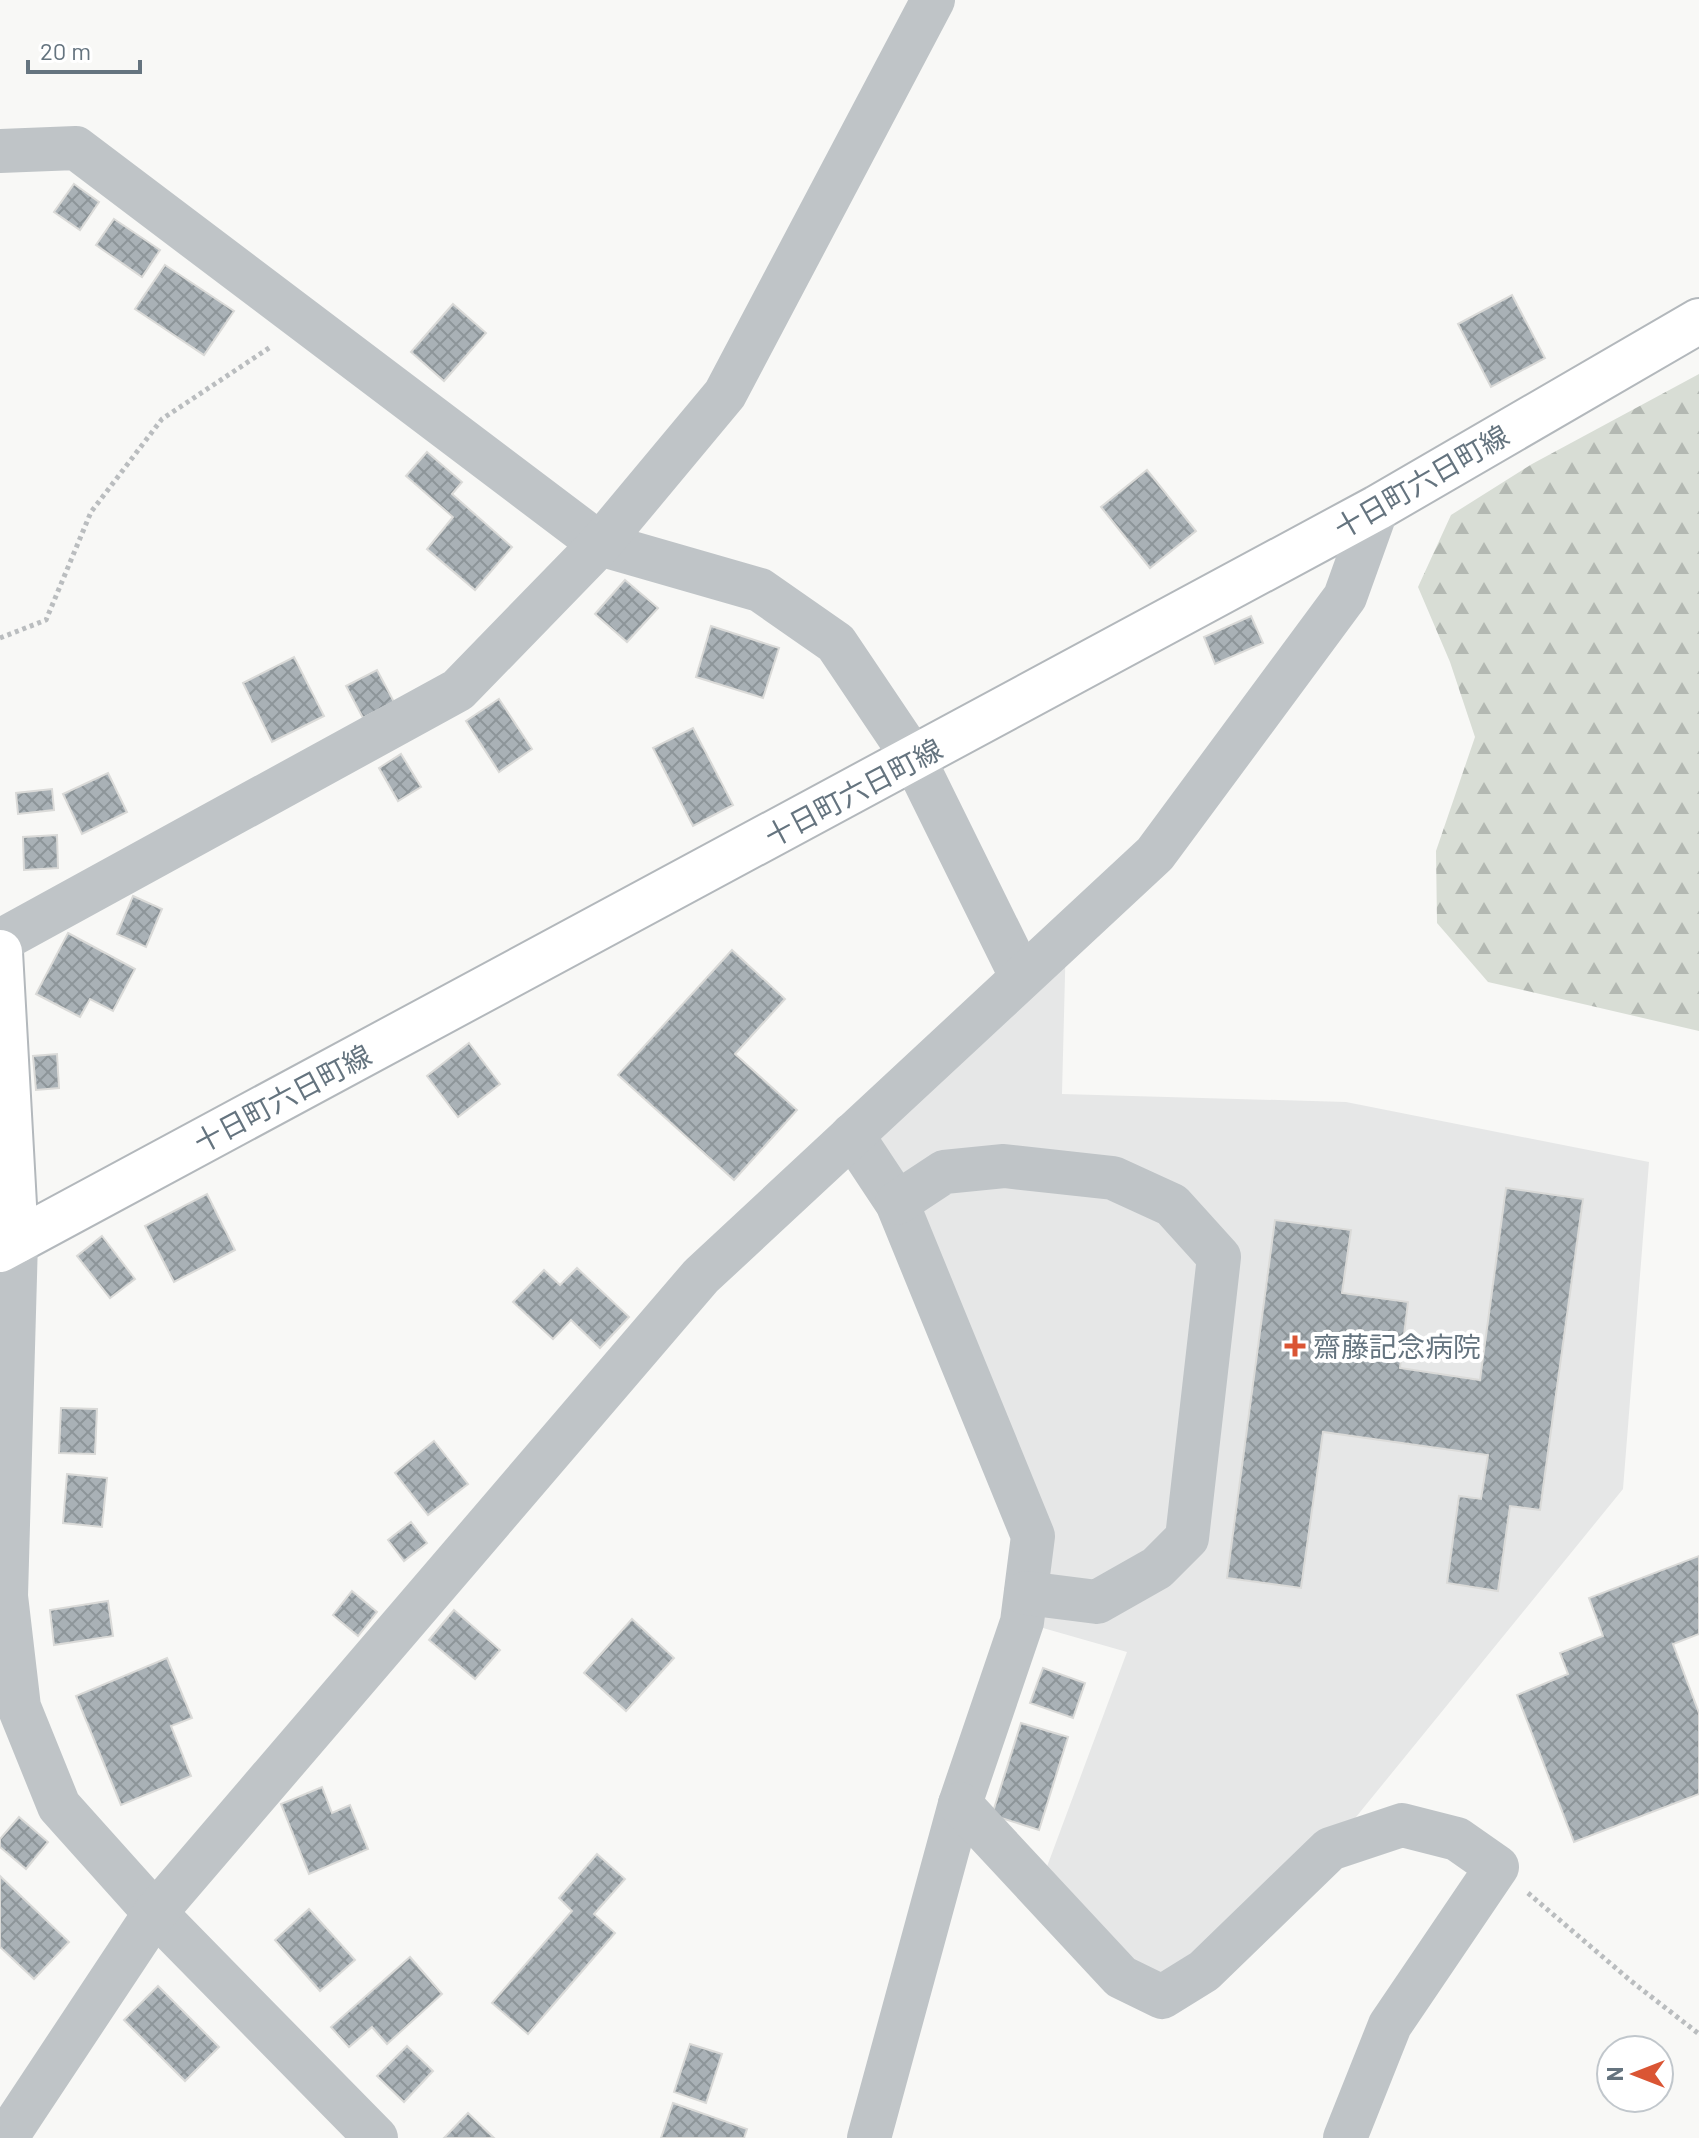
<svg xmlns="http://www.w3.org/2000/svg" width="1699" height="2138" viewBox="0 0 1699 2138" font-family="Barlow,'Noto Sans JP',sans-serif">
<defs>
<pattern id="forest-firs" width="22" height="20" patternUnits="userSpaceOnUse" patternTransform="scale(2)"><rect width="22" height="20" fill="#d8ddd5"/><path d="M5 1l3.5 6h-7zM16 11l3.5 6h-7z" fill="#b3b8b2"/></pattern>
<pattern id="building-cross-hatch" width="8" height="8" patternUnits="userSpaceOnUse" patternTransform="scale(2)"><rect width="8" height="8" fill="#a9b1b6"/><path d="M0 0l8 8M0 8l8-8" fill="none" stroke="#8d9599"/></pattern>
</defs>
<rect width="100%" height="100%" fill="#f8f8f6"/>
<path fill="#e6e7e7" d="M 1066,936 L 1062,1094 L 1346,1102 L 1649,1162 L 1623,1489 L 1330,1849 L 1162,1997 L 1039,1888 L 1127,1652 L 1022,1622 L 1033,1536 L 852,1135 Z"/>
<path fill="url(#forest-firs)" d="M 1699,374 L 1699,1031 L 1488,982 L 1437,923 L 1436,851 L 1475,737 L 1450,662 L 1418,587 L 1451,515 L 1532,464 Z"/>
<g fill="url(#building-cross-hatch)" stroke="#dadad8" stroke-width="2">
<path d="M 74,184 L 99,202 L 80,230 L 54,212 Z"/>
<path d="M 114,219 L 160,250 L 142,277 L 96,245 Z"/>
<path d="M 165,265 L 234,311 L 204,355 L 135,309 Z"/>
<path d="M 1512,295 L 1545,358 L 1491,387 L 1458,324 Z"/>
<path d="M 453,304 L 486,333 L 444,381 L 411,352 Z"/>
<path d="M 427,452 L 462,482 L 452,494 L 512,547 L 475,590 L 427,549 L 453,517 L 406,476 Z"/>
<path d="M 1147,470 L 1196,531 L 1150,568 L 1101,507 Z"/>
<path d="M 625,580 L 658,608 L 627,642 L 595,614 Z"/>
<path d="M 1251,616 L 1263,643 L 1215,664 L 1204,637 Z"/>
<path d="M 711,626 L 779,648 L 763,698 L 696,677 Z"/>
<path d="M 294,657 L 324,716 L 272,742 L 243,683 Z"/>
<path d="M 377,670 L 394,702 L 363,718 L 346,686 Z"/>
<path d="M 499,699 L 532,749 L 499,772 L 466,721 Z"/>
<path d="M 693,728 L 733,805 L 693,826 L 653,748 Z"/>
<path d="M 401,754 L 421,787 L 398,801 L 379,768 Z"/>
<path d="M 108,773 L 127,812 L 82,834 L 63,794 Z"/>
<path d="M 52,789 L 54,810 L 18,814 L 16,793 Z"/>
<path d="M 57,835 L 58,868 L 24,870 L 23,837 Z"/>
<path d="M 133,896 L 162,909 L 146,947 L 117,934 Z"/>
<path d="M 68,933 L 135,969 L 113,1011 L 90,999 L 80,1017 L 36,994 Z"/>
<path d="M 732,950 L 785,999 L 735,1054 L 797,1110 L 734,1180 L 618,1075 Z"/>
<path d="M 469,1043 L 500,1084 L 458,1117 L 427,1076 Z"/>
<path d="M 57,1054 L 59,1088 L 36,1090 L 33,1056 Z"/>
<path d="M 1506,1188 L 1583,1199 L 1540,1510 L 1510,1506 L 1498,1591 L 1447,1583 L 1459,1496 L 1481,1499 L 1488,1455 L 1323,1432 L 1301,1588 L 1227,1578 L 1275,1220 L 1351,1230 L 1342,1293 L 1408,1302 L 1400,1368 L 1480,1380 Z"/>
<path d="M 207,1194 L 235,1250 L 174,1282 L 145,1226 Z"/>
<path d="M 102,1236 L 135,1279 L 110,1298 L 77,1256 Z"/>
<path d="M 577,1268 L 629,1317 L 600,1348 L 571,1320 L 553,1339 L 513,1302 L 544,1270 L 560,1285 Z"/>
<path d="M 61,1408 L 97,1409 L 95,1454 L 59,1453 Z"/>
<path d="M 434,1441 L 468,1484 L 428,1515 L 395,1473 Z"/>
<path d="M 67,1474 L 107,1478 L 102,1527 L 63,1523 Z"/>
<path d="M 411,1522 L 427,1543 L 404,1561 L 388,1540 Z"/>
<path d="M 1699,1556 L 1699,1634 L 1673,1644 L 1699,1713 L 1699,1794 L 1574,1842 L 1517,1695 L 1568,1674 L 1560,1653 L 1603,1636 L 1589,1598 Z"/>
<path d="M 352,1591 L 377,1612 L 358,1636 L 333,1615 Z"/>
<path d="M 108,1601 L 113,1636 L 54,1645 L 50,1610 Z"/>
<path d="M 454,1610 L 500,1650 L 475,1679 L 429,1640 Z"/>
<path d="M 632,1619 L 674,1658 L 626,1711 L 584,1673 Z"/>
<path d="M 167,1658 L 192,1718 L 171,1726 L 191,1776 L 121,1805 L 76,1696 Z"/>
<path d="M 1043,1668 L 1085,1683 L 1073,1718 L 1030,1703 Z"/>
<path d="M 1021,1723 L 1068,1737 L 1039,1830 L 992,1815 Z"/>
<path d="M 322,1787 L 332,1813 L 350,1805 L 368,1849 L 309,1874 L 281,1804 Z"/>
<path d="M 19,1817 L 48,1842 L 26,1869 L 0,1847 L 0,1839 Z"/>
<path d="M 597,1854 L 625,1879 L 594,1914 L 615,1933 L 528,2034 L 492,2003 L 572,1911 L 559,1898 Z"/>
<path d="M 0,1876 L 69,1942 L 34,1979 L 0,1947 Z"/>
<path d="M 309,1909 L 355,1960 L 320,1991 L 275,1940 Z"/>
<path d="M 410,1957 L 442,1994 L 387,2044 L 372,2027 L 349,2047 L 331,2027 Z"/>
<path d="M 158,1986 L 219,2047 L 185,2081 L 124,2020 Z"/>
<path d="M 690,2044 L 722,2054 L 706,2103 L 674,2092 Z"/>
<path d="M 407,2046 L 433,2071 L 404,2102 L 377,2076 Z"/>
<path d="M 673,2103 L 747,2129 L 744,2138 L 661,2138 Z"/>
<path d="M 468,2113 L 494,2138 L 444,2138 Z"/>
</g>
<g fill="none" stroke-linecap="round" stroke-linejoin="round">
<defs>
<g id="major">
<path d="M 0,952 L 16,1241"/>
<path d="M 0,1250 L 1377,508 L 1699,321"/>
</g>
</defs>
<use href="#major" stroke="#b3b8bc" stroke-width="48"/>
<g stroke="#babdbf" stroke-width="5" stroke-dasharray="4 4" stroke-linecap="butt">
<path d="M 0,638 L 46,620 L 91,512 L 162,419 L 272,346"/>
<path d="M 1528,1893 L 1631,1981 L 1699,2034"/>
</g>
<g stroke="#bfc4c7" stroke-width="44">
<path d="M 0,151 L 76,148 L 600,544 L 760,590 L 836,643 L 914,759 L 1021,976"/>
<path d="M 0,941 L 458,690 L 600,544 L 725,394 L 933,0"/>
<path d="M 852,1135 L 897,1203 L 1033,1536 L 1022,1622 L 960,1804 L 869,2138"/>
<path d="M 897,1203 L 944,1172 L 1004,1166 L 1113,1178 L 1172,1205 L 1219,1257 L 1187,1538 L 1157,1568 L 1097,1602 L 1026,1593"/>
<path d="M 16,1241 L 6,1596 L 19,1707 L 59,1806 L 155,1913 L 376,2138"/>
<path d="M 960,1804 L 1121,1977 L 1162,1997 L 1204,1971 L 1330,1849 L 1402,1825 L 1457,1839 L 1497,1867 L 1390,2025 L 1345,2138"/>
<path d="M 6,2138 L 155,1913 L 701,1276 L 1155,854 L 1345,597 L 1377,508"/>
</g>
<use href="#major" stroke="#fff" stroke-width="44"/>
</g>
<path fill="#da5534" stroke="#fff" stroke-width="3" d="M1291 1334h8v8h8v8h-8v8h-8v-8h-8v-8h8z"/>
<g text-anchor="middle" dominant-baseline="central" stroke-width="8" stroke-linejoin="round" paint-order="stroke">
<g font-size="28" fill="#65747f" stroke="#fff">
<text transform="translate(1421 481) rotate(-30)">十日町六日町線</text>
<text transform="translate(853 792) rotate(-28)">十日町六日町線</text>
<text transform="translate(282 1098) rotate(-28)">十日町六日町線</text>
</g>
<g font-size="28" fill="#65747f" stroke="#fff" text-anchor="start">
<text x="1313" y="1346">齋藤記念病院</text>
</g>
</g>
<g transform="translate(1635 2074) rotate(270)"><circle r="38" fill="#ffffff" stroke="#c1c7cc" stroke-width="2"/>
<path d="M0-6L14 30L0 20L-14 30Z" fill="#da5534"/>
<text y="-12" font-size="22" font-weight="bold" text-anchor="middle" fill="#65747f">N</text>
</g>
<path d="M28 60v12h112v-12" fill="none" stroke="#65747f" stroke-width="4"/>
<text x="40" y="60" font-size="24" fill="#65747f" stroke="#ffffff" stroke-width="6" paint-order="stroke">20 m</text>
</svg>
